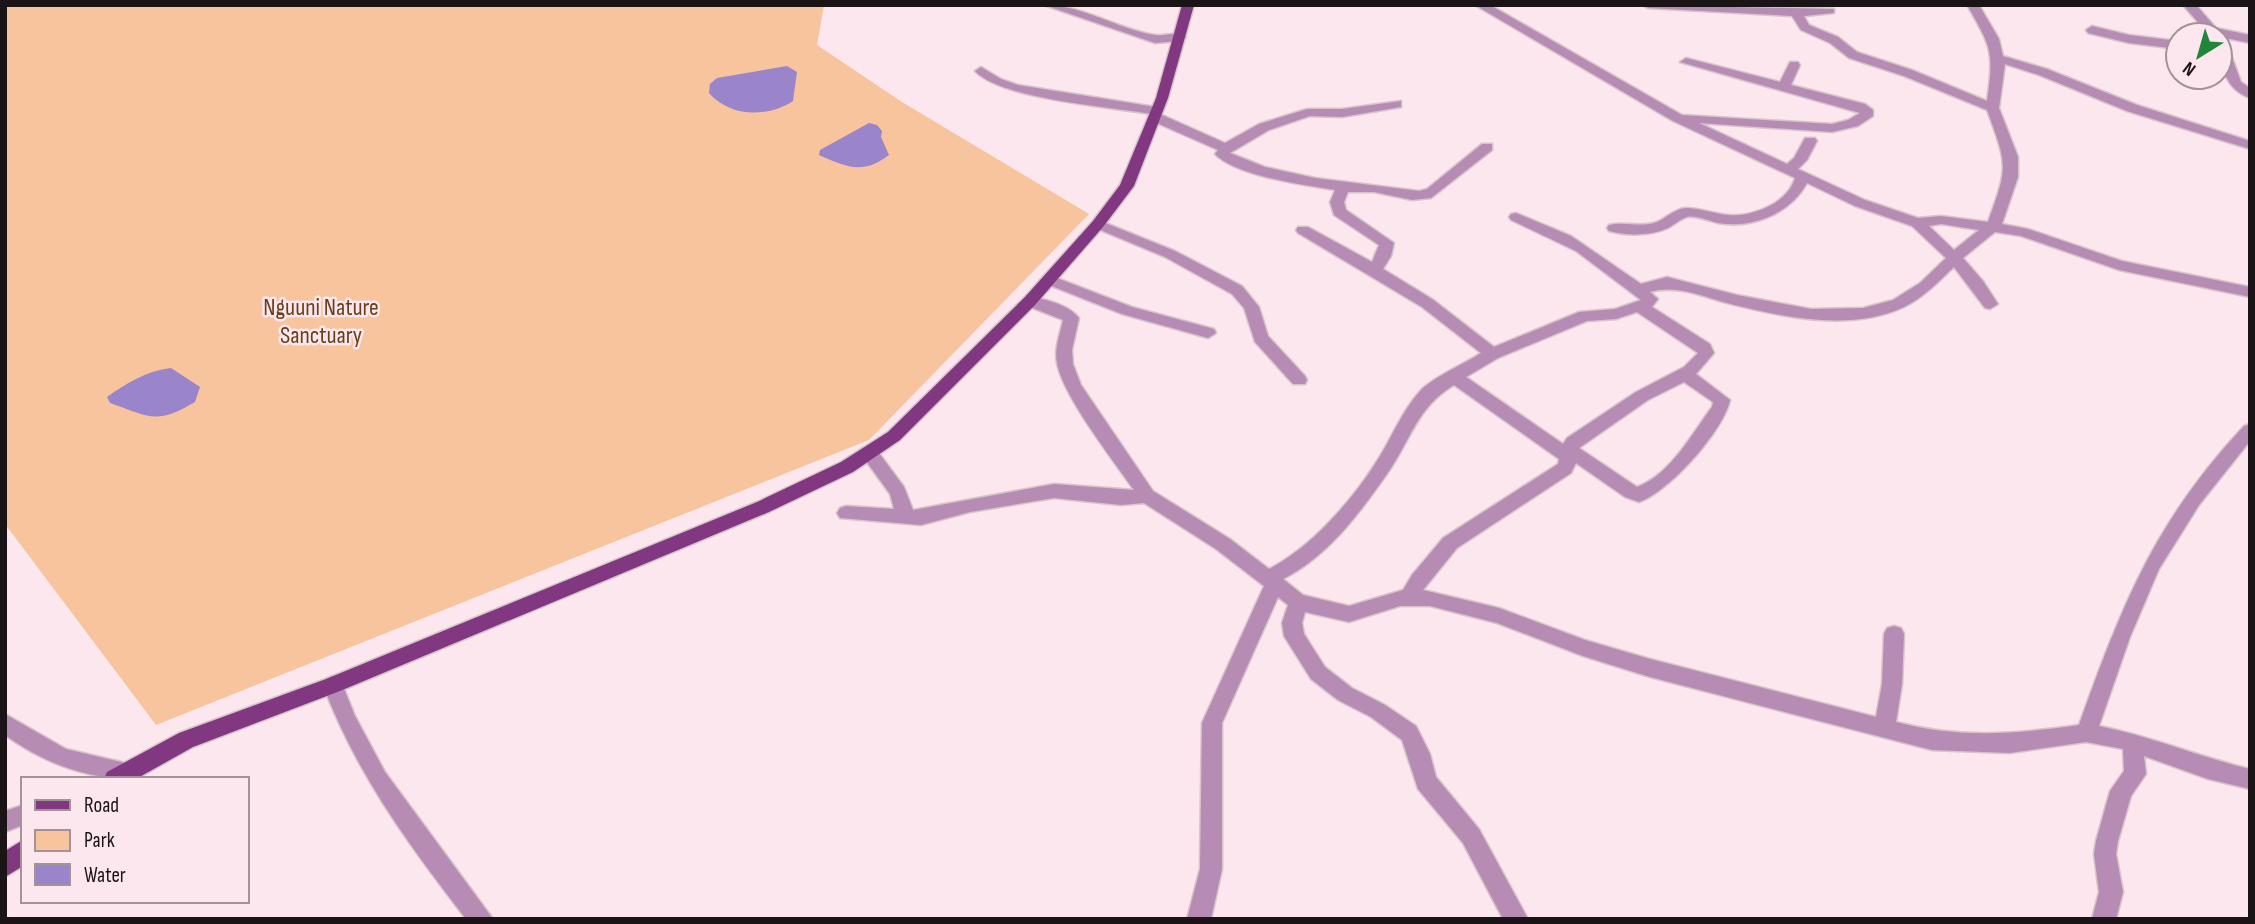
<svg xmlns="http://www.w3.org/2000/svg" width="2255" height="924" viewBox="0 0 2255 924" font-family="'Sofia Sans Condensed',sans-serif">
<rect width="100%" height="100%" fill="#fbe7ed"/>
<path fill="#f7c49e" d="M 5,5 L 824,5 L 817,45 L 902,102 L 1089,214 L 869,440 L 156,725 L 5,524 Z"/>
<g fill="#9a84ca">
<path d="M 787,66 L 797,72 L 793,101 C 767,118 730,117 709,93 L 710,84 L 717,78 Z"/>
<path d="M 869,123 L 877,125 L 882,131 L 881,137 L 889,155 C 863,175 846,167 819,155 L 820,150 Z"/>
<path d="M 171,368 L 200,387 L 195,402 C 156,425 150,417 110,403 L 107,397 C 127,383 146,371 171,368 Z"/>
</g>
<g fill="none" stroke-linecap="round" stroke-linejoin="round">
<defs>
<g id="minor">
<path d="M 1044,5 C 1083,5 1117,29 1155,35 C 1166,37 1177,30 1186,37 L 1180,41 L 1155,43 Z"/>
<path d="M 1475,5 L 1490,5 L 1682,115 L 1832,124 L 1848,120 L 1860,113 L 1680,62 L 1686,58 L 1780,82 L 1790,62 L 1798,62 L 1800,65 L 1791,85 L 1865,104 L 1873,110 L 1873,116 L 1858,126 L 1832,132 L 1699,123 L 1787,164 L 1794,158 L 1805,138 L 1815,138 L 1817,141 L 1807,160 L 1798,169 L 1865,200 L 1918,218 L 1941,216 L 1988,222 C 2008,166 2008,167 1987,110 L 1904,76 L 1849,58 L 1830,43 L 1801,30 L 1792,16 L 1648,8 L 1642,5 L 1834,9 L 1834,13 L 1804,16 L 1809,25 L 1838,37 L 1857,52 L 1912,70 L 1987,101 C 1994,52 1992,48 1967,5 L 1979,5 L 1999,39 L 2003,56 L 2047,69 L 2137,105 L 2250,141 L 2250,149 L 2127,111 L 2039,75 L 2005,64 L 1999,108 L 2018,157 L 2018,177 L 2002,224 L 2028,229 L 2122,261 L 2250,287 L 2250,297 L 2119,270 L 2021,236 L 1995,232 L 1963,258 L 1983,281 L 1998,304 L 1990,309 L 1985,308 L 1954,267 C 1939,281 1923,298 1904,307 C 1849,333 1778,316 1723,302 C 1699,295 1675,285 1650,292 L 1658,299 L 1652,307 L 1710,344 L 1714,353 L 1696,374 L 1730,400 C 1724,430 1669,492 1639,502 L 1625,497 L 1576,463 L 1571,473 L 1457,548 L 1423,590 L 1499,608 L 1585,640 L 1650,659 L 1876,717 L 1882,684 L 1884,634 L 1887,628 L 1894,626 L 1901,628 L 1904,634 L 1902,684 L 1896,722 C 1961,739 2014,734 2079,725 C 2122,605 2155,521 2244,426 L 2250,424 L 2250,441 L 2199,505 L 2159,569 L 2130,637 L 2099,726 C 2151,736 2199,757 2250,769 L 2250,789 L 2208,779 L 2144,756 L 2146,774 L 2131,796 L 2118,841 L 2116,854 L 2123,892 L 2116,919 L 2092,919 L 2099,892 L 2094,854 L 2096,841 L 2110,791 L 2124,771 L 2123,749 L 2086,742 L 2010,753 L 1932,750 L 1650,677 L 1583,656 L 1497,623 L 1430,606 L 1400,606 L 1349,622 L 1305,612 L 1302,623 L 1304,634 L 1325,667 L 1352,688 L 1385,705 L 1416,726 L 1430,754 L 1436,777 L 1479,829 L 1528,919 L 1503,919 L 1463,843 L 1418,789 L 1402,740 L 1371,717 L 1338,700 L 1311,679 L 1284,636 L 1282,623 L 1288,605 L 1278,597 L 1222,723 L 1222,869 L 1211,919 L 1187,919 L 1200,869 L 1202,723 L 1264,586 L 1216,549 L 1144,503 L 1121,505 L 1054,498 L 970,512 L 921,525 L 840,518 L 837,513 L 840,508 L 846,506 L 894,509 L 890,494 L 861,454 L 864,449 L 876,449 L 904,487 L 913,510 L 1054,484 L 1134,490 C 1113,460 1063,396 1057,363 C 1054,349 1060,334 1063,320 L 1025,305 L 1022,301 L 1025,297 L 1030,296 C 1046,300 1068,304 1079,318 L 1072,350 L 1073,364 L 1081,385 L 1153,491 L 1230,539 L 1269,569 C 1310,548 1350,503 1375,464 C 1391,440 1401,412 1421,390 C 1434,377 1464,364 1481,353 L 1422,307 L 1298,233 L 1296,230 L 1298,227 L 1308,227 L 1372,262 L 1379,245 L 1334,215 L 1330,202 L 1335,190 C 1304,185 1236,176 1215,154 L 1218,150 L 1150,120 L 1148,117 L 1151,114 C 1110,107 1001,99 975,71 L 981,67 L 1001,79 L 1018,85 L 1162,108 L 1163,111 L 1160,114 L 1225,143 L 1259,124 L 1307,109 L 1342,109 L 1401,101 L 1401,107 L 1342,117 L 1310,116 L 1269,130 L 1230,153 L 1265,167 L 1315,178 L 1419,191 L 1427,189 L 1482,144 L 1492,144 L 1492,150 L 1431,198 L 1412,200 L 1374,192 L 1348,192 L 1344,202 L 1346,210 L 1394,243 L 1391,256 L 1383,269 L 1432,299 L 1494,347 L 1579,312 L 1615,309 L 1641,300 L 1576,251 L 1511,220 L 1509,217 L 1511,214 L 1516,213 L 1571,236 L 1641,284 L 1667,277 L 1737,295 L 1811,309 L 1863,308 L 1893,300 L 1920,283 L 1946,258 L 1912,226 L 1855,206 L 1807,183 C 1790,214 1752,229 1718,223 C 1709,221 1695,215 1687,217 C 1680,219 1674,225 1668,228 C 1651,236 1627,236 1609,231 L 1607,228 L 1609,225 C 1625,221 1641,228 1657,222 C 1666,218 1676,208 1686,208 C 1700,208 1715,214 1729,215 C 1753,217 1788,203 1795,178 L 1673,121 ZM 1941,224 L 1979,230 L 1954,250 L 1929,226 ZM 1637,312 L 1698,353 L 1684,367 L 1636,392 L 1567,438 L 1563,444 L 1466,377 L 1498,358 L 1587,321 L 1616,319 ZM 1684,382 L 1713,402 L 1712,407 C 1691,435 1671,474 1637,487 L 1579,448 L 1648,400 ZM 1454,385 L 1559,459 L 1558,464 L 1443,538 L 1412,575 L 1403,590 L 1349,606 L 1303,595 L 1283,579 C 1327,557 1359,514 1387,474 C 1411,440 1416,408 1454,385 Z"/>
<path d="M 2183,5 L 2196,5 L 2216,28 L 2250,35 L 2250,43 L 2220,37 L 2226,41 L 2241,82 L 2250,88 L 2250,98 C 2222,88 2220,61 2220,35 L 2209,35 Z"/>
<path d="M 2092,26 L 2129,35 L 2178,41 L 2178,49 L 2129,43 L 2088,33 L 2086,30 Z"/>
<path d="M 1098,220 L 1175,251 L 1242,286 L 1259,307 L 1268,336 L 1305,376 L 1307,380 L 1305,384 L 1293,384 L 1255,342 L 1244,308 L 1232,294 L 1165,257 L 1093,227 L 1091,224 Z"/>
<path d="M 1049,275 L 1132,307 L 1214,329 L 1216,333 L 1208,338 L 1122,314 L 1044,283 L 1041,280 Z"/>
<path d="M 333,676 L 340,679 L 355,716 L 385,772 L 493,919 L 466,919 C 409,845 356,773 323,685 L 326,679 Z"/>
<path d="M 5,714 L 66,749 L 134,765 L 137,772 L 134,779 C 86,779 44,763 5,735 Z"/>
<path d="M 23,805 L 23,825 L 5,832 L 5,811 Z"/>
</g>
<g id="major">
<path d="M 1182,5 L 1194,5 L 1168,98 L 1134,186 L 1103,227 L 1035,305 L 900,440 L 853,472 L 769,512 L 340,691 L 193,747 L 136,779 L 104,779 L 107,772 L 179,733 L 326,679 L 757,502 L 841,462 L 888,432 L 1025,297 L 1093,221 L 1120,185 L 1156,98 Z"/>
<path d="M 23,840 L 23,866 L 5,877 L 5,851 Z"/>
</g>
</defs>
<use href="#minor" stroke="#d7c5cb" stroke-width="3"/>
<use href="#major" stroke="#d7c5cb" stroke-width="3"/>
<use href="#minor" fill="#b68cb4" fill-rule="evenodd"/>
<use href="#major" fill="#823881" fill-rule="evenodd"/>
</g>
<g text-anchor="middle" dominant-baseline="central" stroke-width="5" stroke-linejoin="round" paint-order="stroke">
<g font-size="24" fill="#6a3e18" stroke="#fbe7ed">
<text x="321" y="307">Nguuni Nature<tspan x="321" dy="28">Sanctuary</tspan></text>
</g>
</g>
<rect width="2255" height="924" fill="none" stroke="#1b1416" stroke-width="14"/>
<rect x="21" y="777" width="228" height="126" fill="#fbe7ed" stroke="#a19397" stroke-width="2"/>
<rect x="35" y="800" width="35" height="10" fill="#823881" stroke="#a19397" stroke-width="2"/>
<text x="84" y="812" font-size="21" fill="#1b1416">Road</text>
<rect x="35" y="830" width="35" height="21" fill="#f7c49e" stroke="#a19397" stroke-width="2"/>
<text x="84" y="847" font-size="21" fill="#1b1416">Park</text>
<rect x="35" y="864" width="35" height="21" fill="#9a84ca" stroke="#a19397" stroke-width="2"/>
<text x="84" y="882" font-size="21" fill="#1b1416">Water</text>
<g transform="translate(2199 56) rotate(217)"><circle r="33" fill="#fbe7ed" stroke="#a19397" stroke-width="2"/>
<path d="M0-5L12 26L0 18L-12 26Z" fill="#20853a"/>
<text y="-10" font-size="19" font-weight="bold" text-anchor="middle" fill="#1b1416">N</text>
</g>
</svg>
